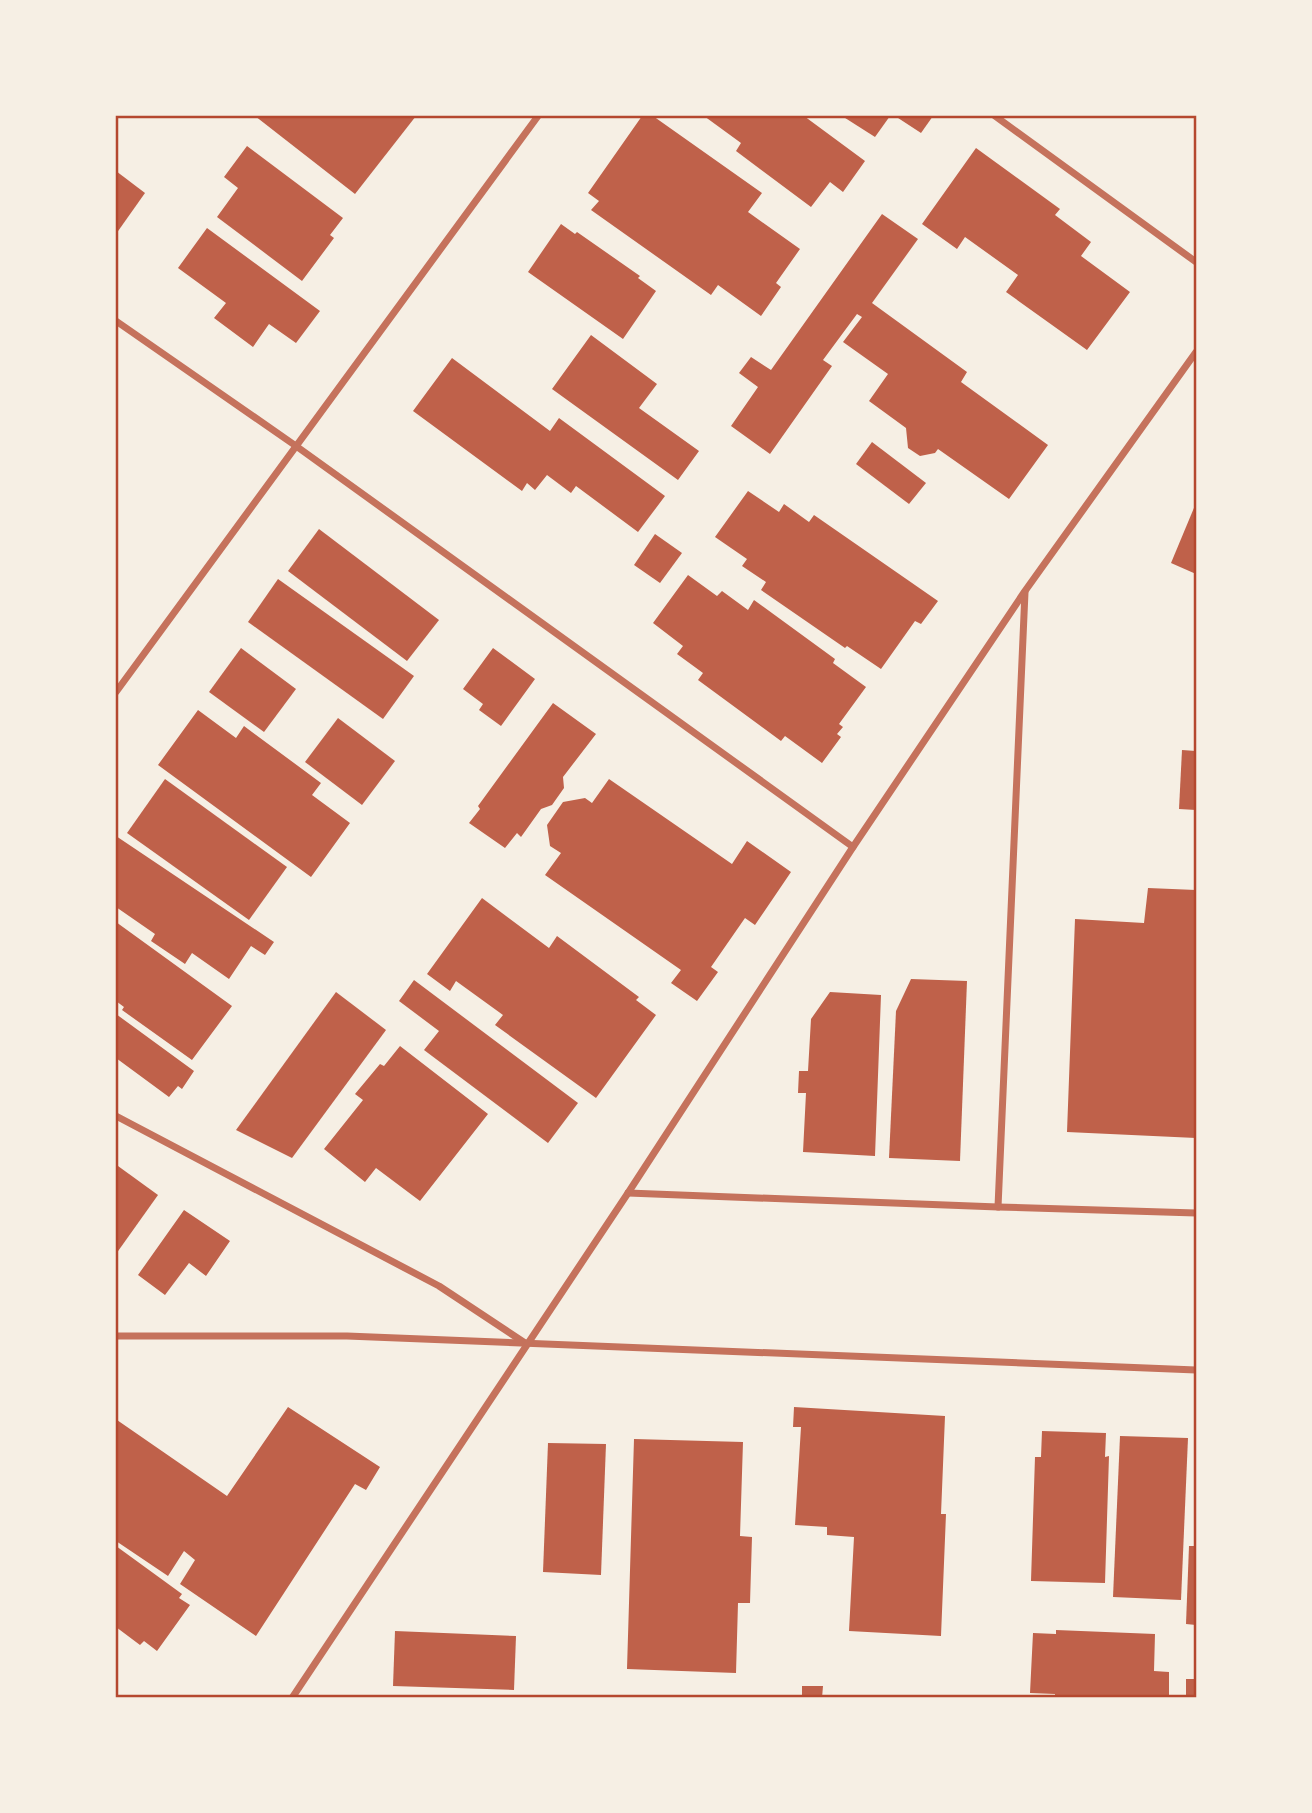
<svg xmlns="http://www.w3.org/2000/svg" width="1312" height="1813" viewBox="0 0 1312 1813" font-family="'Roboto Condensed',sans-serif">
<rect width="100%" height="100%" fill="#f6efe4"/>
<g fill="#bf614a">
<path d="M 255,116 L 416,116 L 355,194 Z"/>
<path d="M 642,116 L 653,116 L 762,193 L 748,212 L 800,249 L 776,283 L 781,287 L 761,316 L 718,285 L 711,295 L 591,210 L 599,201 L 588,193 Z"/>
<path d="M 704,116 L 804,116 L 865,161 L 843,192 L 830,182 L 811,207 L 736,151 L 741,143 Z"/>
<path d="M 842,116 L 890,116 L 875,137 Z"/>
<path d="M 895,116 L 933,116 L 921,133 Z"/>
<path d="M 247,146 L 343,218 L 330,235 L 334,238 L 302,281 L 217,217 L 238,188 L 224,177 Z"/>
<path d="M 976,148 L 1060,209 L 1055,215 L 1091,242 L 1081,256 L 1130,292 L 1087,350 L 1006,292 L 1018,275 L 965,237 L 957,249 L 922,224 Z"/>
<path d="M 116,171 L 145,193 L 116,234 Z"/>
<path d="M 882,214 L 918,239 L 872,303 L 967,372 L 961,382 L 1048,445 L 1009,499 L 938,449 L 935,453 L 920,456 L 908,448 L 906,428 L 869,401 L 888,374 L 843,342 L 862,317 L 857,314 L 823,360 L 832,366 L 770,454 L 731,426 L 758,387 L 739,373 L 751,357 L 771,370 Z"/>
<path d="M 561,224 L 575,234 L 577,232 L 640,276 L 638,278 L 656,291 L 623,339 L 528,272 Z"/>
<path d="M 207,228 L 320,311 L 296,343 L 269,324 L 253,347 L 214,318 L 226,303 L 178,268 Z"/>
<path d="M 591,335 L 657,384 L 639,408 L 699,451 L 678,480 L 552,389 Z"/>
<path d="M 452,358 L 550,431 L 559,418 L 665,496 L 638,532 L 576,486 L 571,493 L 547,475 L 535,490 L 527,483 L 522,491 L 413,411 Z"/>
<path d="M 872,442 L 926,483 L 909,504 L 856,464 Z"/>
<path d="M 748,491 L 779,512 L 784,504 L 809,522 L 814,515 L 938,601 L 921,624 L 915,621 L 881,669 L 847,646 L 845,648 L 761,590 L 766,582 L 742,566 L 747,559 L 715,537 Z"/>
<path d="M 1196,503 L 1196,574 L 1171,563 Z"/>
<path d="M 319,529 L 439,620 L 407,661 L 288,571 Z"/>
<path d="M 655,534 L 682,553 L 660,583 L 634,565 Z"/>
<path d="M 688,575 L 717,596 L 722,591 L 748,610 L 754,600 L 835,659 L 833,663 L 866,687 L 839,724 L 843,727 L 837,734 L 841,737 L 822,763 L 785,736 L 781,741 L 698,680 L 703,673 L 677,654 L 683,646 L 653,623 Z"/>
<path d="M 278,579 L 414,676 L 383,719 L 248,622 Z"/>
<path d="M 241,648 L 296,689 L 264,732 L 209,692 Z"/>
<path d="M 493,648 L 535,679 L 501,726 L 479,710 L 483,704 L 463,689 Z"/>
<path d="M 553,703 L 596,734 L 563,777 L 564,788 L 552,805 L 541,809 L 521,837 L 517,833 L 505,848 L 469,823 L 480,809 L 478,806 Z"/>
<path d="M 198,710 L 236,738 L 244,726 L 321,783 L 312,795 L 350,823 L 311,877 L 158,765 Z"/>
<path d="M 338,718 L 395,761 L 362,805 L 305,762 Z"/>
<path d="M 1182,750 L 1196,751 L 1196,810 L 1179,809 Z"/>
<path d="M 165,779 L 287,867 L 249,920 L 127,833 Z"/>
<path d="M 609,779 L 732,864 L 747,841 L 791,872 L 755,925 L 745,918 L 711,967 L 718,972 L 697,1001 L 671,983 L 681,970 L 545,875 L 561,853 L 550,846 L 547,825 L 563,802 L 585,798 L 592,803 Z"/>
<path d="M 116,836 L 274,942 L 265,955 L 251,946 L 229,979 L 192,953 L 185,964 L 151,941 L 155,934 L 116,907 Z"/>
<path d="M 1148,888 L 1196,890 L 1196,1138 L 1067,1132 L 1075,919 L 1144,923 Z"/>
<path d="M 482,898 L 549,948 L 557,936 L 639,997 L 636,1000 L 656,1015 L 596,1098 L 495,1025 L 503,1015 L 456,981 L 450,991 L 427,974 Z"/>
<path d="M 116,922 L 232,1006 L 192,1060 L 122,1010 L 124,1007 L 116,1001 Z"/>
<path d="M 911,979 L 967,981 L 960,1161 L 889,1158 L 896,1011 Z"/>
<path d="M 414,980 L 578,1103 L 548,1143 L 424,1050 L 439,1031 L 399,1001 Z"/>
<path d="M 336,992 L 386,1030 L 292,1158 L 236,1130 Z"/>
<path d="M 830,992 L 881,995 L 875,1156 L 803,1152 L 806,1093 L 798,1093 L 799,1071 L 808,1071 L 811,1019 Z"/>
<path d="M 116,1014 L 194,1071 L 182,1089 L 178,1086 L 169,1097 L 116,1058 Z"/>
<path d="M 400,1046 L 488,1114 L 420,1201 L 376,1168 L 365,1182 L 324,1149 L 363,1100 L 355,1094 L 380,1064 L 384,1066 Z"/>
<path d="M 118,1166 L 158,1195 L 116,1254 L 116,1169 Z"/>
<path d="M 184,1210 L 230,1241 L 206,1276 L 189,1263 L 165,1295 L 138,1275 Z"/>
<path d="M 288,1407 L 380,1467 L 366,1490 L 355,1484 L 256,1636 L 180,1584 L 195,1560 L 184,1551 L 168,1576 L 116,1541 L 116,1421 L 117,1420 L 227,1496 Z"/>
<path d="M 794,1407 L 945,1416 L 941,1514 L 946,1514 L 941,1636 L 849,1631 L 854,1537 L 827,1535 L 827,1527 L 795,1525 L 801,1427 L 793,1427 Z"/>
<path d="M 1042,1431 L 1106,1433 L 1105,1457 L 1109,1456 L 1105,1583 L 1031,1581 L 1035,1457 L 1041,1457 Z"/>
<path d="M 1120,1436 L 1188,1438 L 1181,1600 L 1113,1597 Z"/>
<path d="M 634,1439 L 743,1442 L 740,1536 L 752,1537 L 750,1603 L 738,1603 L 736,1673 L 627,1669 Z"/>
<path d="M 548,1443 L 606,1444 L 601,1575 L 543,1572 Z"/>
<path d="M 116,1546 L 182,1594 L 179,1598 L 190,1605 L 157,1651 L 144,1641 L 140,1645 L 116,1627 Z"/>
<path d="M 1189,1546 L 1196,1546 L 1196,1625 L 1186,1624 Z"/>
<path d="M 1056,1630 L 1155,1634 L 1154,1671 L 1169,1672 L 1169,1698 L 1055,1698 L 1055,1694 L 1030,1693 L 1033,1633 L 1056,1634 Z"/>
<path d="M 395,1631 L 516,1636 L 514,1690 L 393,1686 Z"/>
<rect x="1186" y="1679" width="10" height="19"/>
<path d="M 802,1686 L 823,1686 L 822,1698 L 802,1698 Z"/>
</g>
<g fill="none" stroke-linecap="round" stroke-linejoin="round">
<g stroke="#c5725c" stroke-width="7">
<path d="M 995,116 L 1196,262"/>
<path d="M 116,321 L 296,446 L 853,847"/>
<path d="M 116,692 L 538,116"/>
<path d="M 116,1116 L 439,1286 L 525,1343"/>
<path d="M 628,1193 L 998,1207 L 1196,1213"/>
<path d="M 998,1207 L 1025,592"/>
<path d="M 116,1336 L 347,1336 L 1196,1370"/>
<path d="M 292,1698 L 628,1193 L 853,847 L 1025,591 L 1196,352"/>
</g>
</g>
<rect width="1312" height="1813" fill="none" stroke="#f6efe4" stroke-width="234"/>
<rect x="117" y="117" width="1078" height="1579" fill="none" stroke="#b5482f" stroke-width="2.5"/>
</svg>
